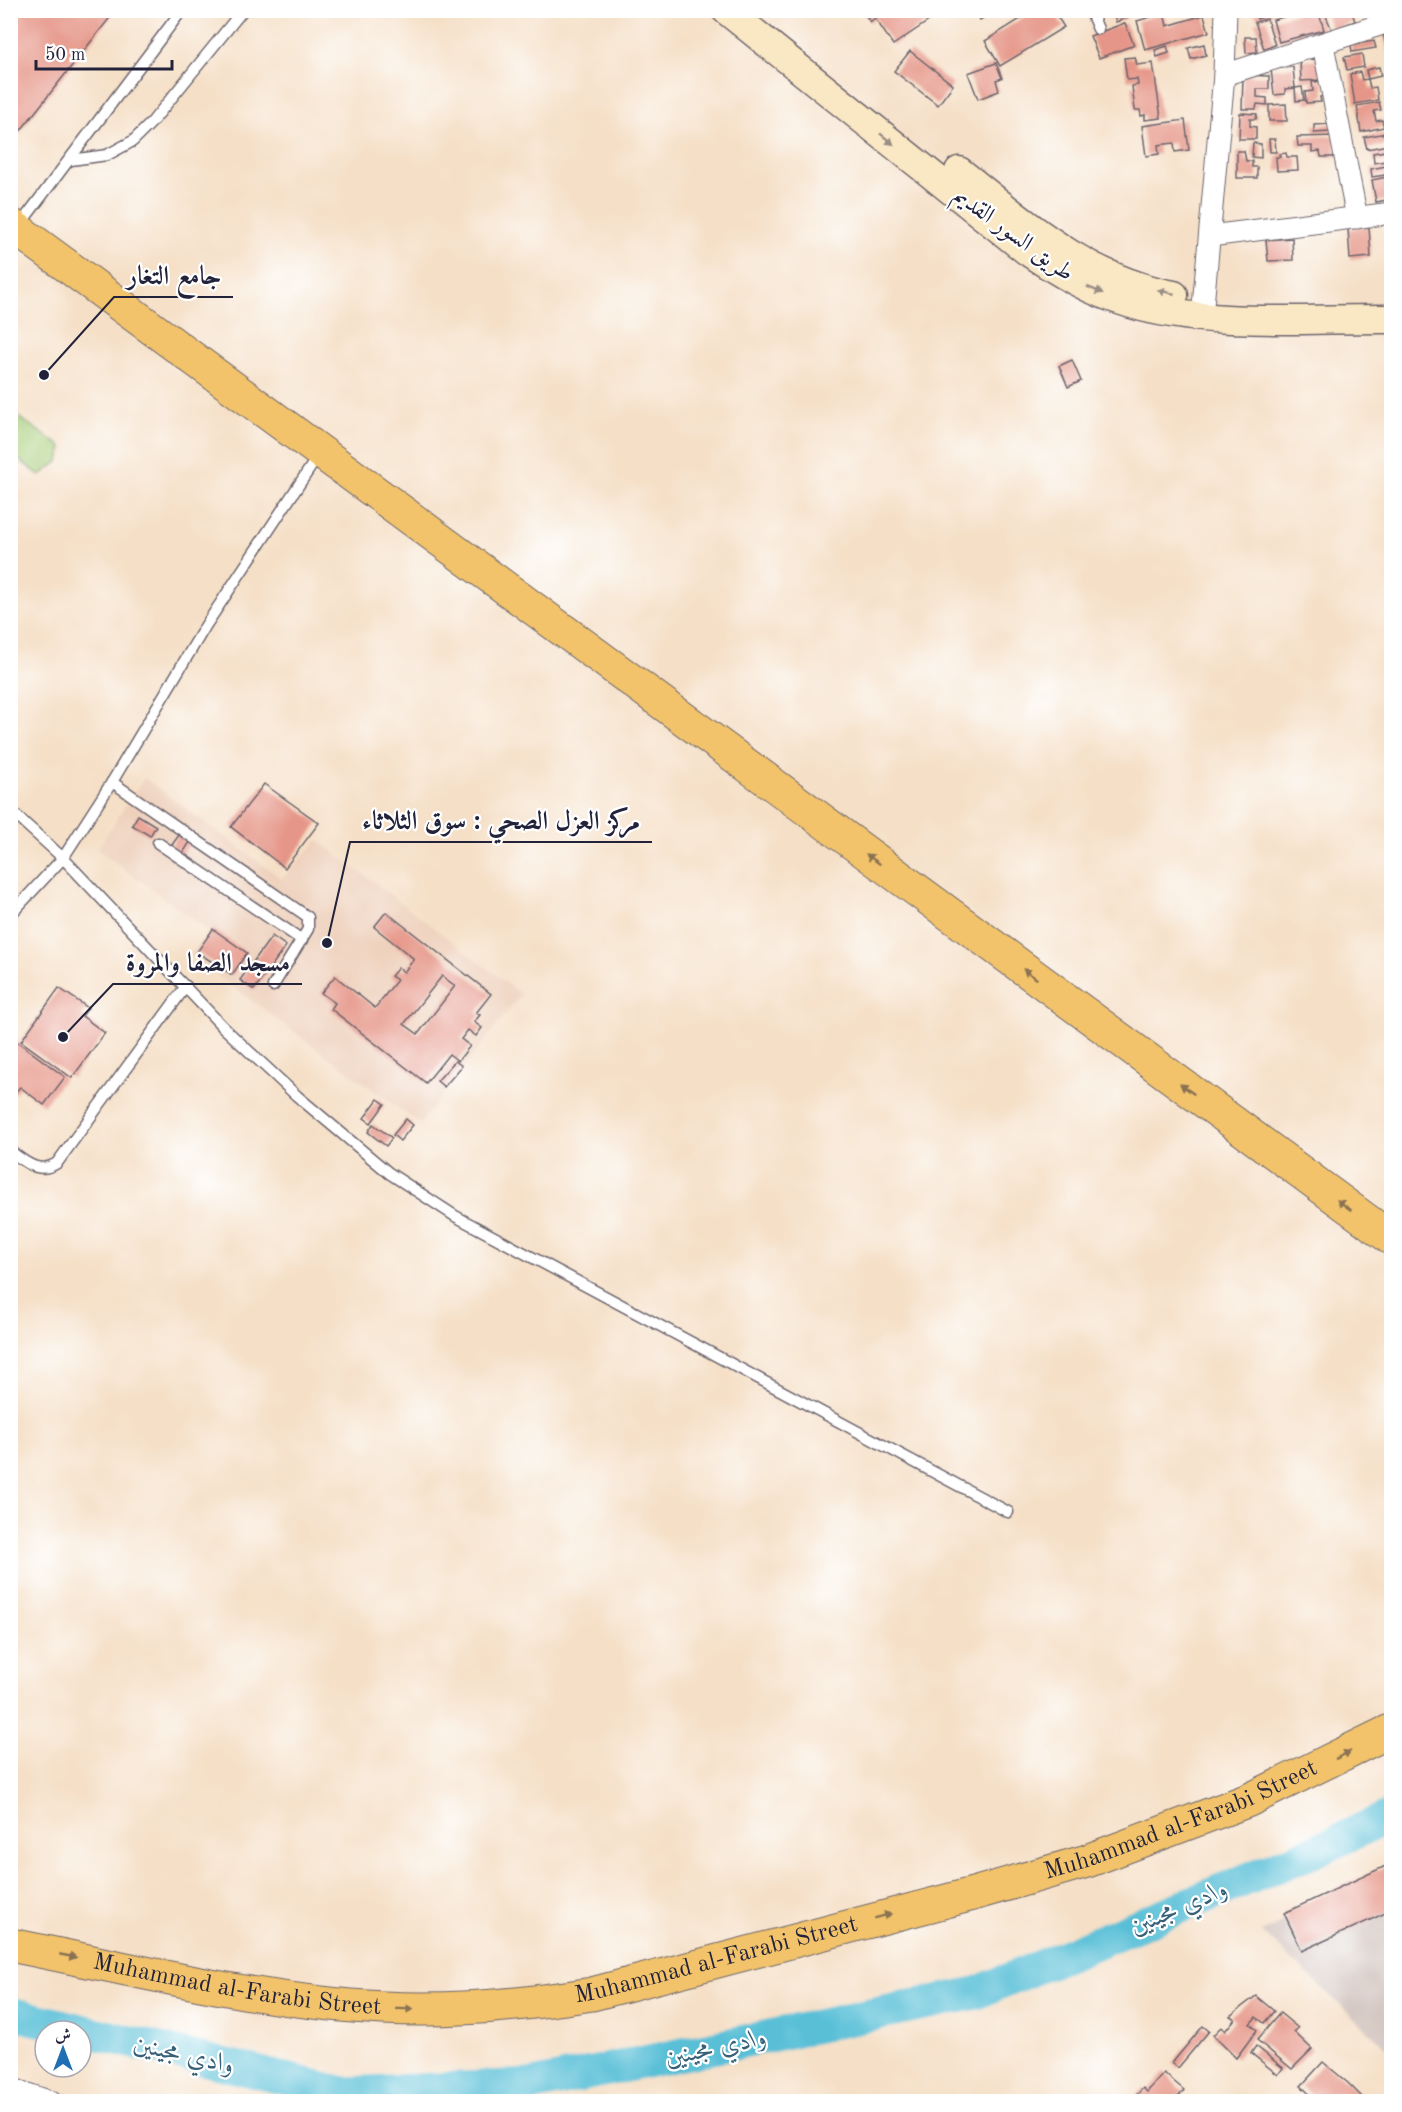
<svg xmlns="http://www.w3.org/2000/svg" width="1402" height="2112" viewBox="0 0 1402 2112" font-family="'Old Standard TT',Amiri,serif">
<rect width="100%" height="100%" fill="#fff"/>
<filter id="ink" filterUnits="userSpaceOnUse"><feTurbulence type="fractalNoise" baseFrequency=".0167" numOctaves="2"/><feDisplacementMap in="SourceGraphic" scale="12" xChannelSelector="R" yChannelSelector="G"/><feConvolveMatrix kernelMatrix="1 2 1 2 8 2 1 2 1" color-interpolation-filters="sRGB"/></filter>
<filter id="wash" filterUnits="userSpaceOnUse"><feTurbulence type="fractalNoise" baseFrequency=".008" numOctaves="4" result="noise"/><feDisplacementMap in="SourceGraphic" scale="24" xChannelSelector="R" yChannelSelector="G"/><feGaussianBlur stdDeviation="1.35" result="paint"/><feColorMatrix in="noise" values="0 0 0 0 0 0 0 0 0 0 0 0 0 0 0 0 0 1.4 0 .05"/><feComposite in="paint" operator="in"/></filter>
<g filter="url(#wash)">
<rect width="100%" height="100%" fill="#f5dfc6"/>
<path fill="#eed0bb" d="M 144,778 L 282,879 L 318,840 L 521,994 L 420,1124 L 190,955 L 209,931 L 97,849 Z"/>
<path fill="#cfc0ba" d="M 1391,1864 L 1391,2052 L 1262,1932 Z"/>
<path fill="#a5cc76" stroke="#647758" stroke-width="1.5" d="M 11,412 L 62,447 L 59,461 L 40,475 L 11,454 Z"/>
<g fill="none" stroke-linecap="round" stroke-linejoin="round">
<path stroke="#59bfd7" stroke-width="33" d="M 10,2013 L 344,2093 L 534,2085 L 976,1993 L 1331,1844 L 1392,1815"/>
</g>
<g id="blocks">
<g fill="#e69688" fill-rule="evenodd">
<path d="M 10,10 L 116,10 L 10,144 Z"/>
<path d="M 862,10 L 945,10 L 893,45 L 875,18 L 870,22 Z"/>
<path d="M 974,10 L 996,10 L 980,20 Z"/>
<path d="M 1035,10 L 1053,10 L 1064,27 L 1000,66 L 985,41 Z"/>
<path d="M 1254,10 L 1279,10 L 1280,11 L 1257,19 Z"/>
<path d="M 1307,10 L 1318,10 L 1324,30 L 1279,42 L 1273,20 Z"/>
<path d="M 1340,10 L 1351,10 L 1355,21 L 1332,30 L 1326,16 Z"/>
<path d="M 1125,11 L 1127,18 L 1116,22 L 1114,16 Z"/>
<path d="M 1164,13 L 1167,26 L 1204,15 L 1209,32 L 1145,50 L 1137,21 Z"/>
<path d="M 1267,19 L 1275,45 L 1264,49 L 1255,22 Z"/>
<path d="M 1125,23 L 1134,45 L 1099,58 L 1090,36 Z"/>
<path d="M 1392,31 L 1392,55 L 1389,55 L 1383,33 Z"/>
<path d="M 1245,37 L 1256,37 L 1257,52 L 1246,53 Z"/>
<path d="M 1374,41 L 1376,48 L 1352,52 L 1351,45 Z"/>
<path d="M 1204,44 L 1206,55 L 1191,59 L 1188,48 Z"/>
<path d="M 1167,46 L 1169,53 L 1157,57 L 1155,50 Z"/>
<path d="M 910,51 L 953,85 L 938,105 L 894,71 Z"/>
<path d="M 1362,54 L 1364,67 L 1347,70 L 1344,57 Z"/>
<path d="M 1135,57 L 1137,65 L 1153,63 L 1161,118 L 1145,120 L 1145,115 L 1141,116 L 1140,110 L 1135,110 L 1132,86 L 1138,85 L 1137,79 L 1127,80 L 1124,58 Z"/>
<path d="M 1320,59 L 1321,80 L 1301,81 L 1300,60 Z"/>
<path d="M 996,63 L 1002,78 L 996,80 L 999,91 L 978,99 L 968,73 Z"/>
<path d="M 1293,67 L 1295,88 L 1285,89 L 1285,94 L 1274,95 L 1271,69 Z"/>
<path d="M 1379,67 L 1381,76 L 1368,79 L 1366,70 Z"/>
<path d="M 1360,72 L 1362,80 L 1368,79 L 1370,88 L 1376,87 L 1378,100 L 1355,104 L 1350,74 Z"/>
<path d="M 1243,75 L 1269,76 L 1269,89 L 1257,89 L 1257,97 L 1267,98 L 1267,105 L 1257,104 L 1256,109 L 1242,109 Z"/>
<path d="M 1323,81 L 1324,96 L 1320,97 L 1321,102 L 1306,103 L 1305,92 L 1313,91 L 1312,82 Z"/>
<path d="M 1302,87 L 1304,100 L 1296,101 L 1295,88 Z"/>
<path d="M 1379,102 L 1381,110 L 1374,111 L 1376,121 L 1382,120 L 1384,127 L 1361,132 L 1357,106 Z"/>
<path d="M 1286,104 L 1287,121 L 1269,121 L 1269,105 Z"/>
<path d="M 1240,113 L 1257,114 L 1256,119 L 1250,119 L 1250,126 L 1256,127 L 1256,139 L 1239,139 Z"/>
<path d="M 1185,120 L 1189,150 L 1175,152 L 1174,143 L 1158,145 L 1159,154 L 1146,156 L 1142,126 Z"/>
<path d="M 1331,124 L 1331,132 L 1314,133 L 1314,125 Z"/>
<path d="M 1392,132 L 1388,145 L 1367,149 L 1364,137 Z"/>
<path d="M 1335,136 L 1336,157 L 1321,157 L 1320,151 L 1312,152 L 1312,146 L 1298,146 L 1297,137 Z"/>
<path d="M 1269,139 L 1275,139 L 1276,152 L 1270,152 Z"/>
<path d="M 1253,143 L 1261,144 L 1261,158 L 1252,157 Z"/>
<path d="M 1392,150 L 1392,160 L 1374,163 L 1373,153 Z"/>
<path d="M 1237,151 L 1244,151 L 1246,161 L 1252,161 L 1252,167 L 1257,167 L 1257,178 L 1237,178 Z"/>
<path d="M 1286,153 L 1287,157 L 1297,157 L 1298,170 L 1277,171 L 1276,157 L 1280,157 L 1279,154 Z"/>
<path d="M 1391,165 L 1392,174 L 1372,177 L 1371,169 Z"/>
<path d="M 1392,176 L 1392,199 L 1376,202 L 1372,180 Z"/>
<path d="M 1369,227 L 1371,257 L 1350,259 L 1348,229 Z"/>
<path d="M 1292,238 L 1293,260 L 1268,261 L 1266,240 Z"/>
<path d="M 1072,360 L 1081,381 L 1068,387 L 1059,366 Z"/>
<path d="M 264,784 L 319,823 L 285,868 L 231,827 Z"/>
<path d="M 138,815 L 156,826 L 150,836 L 132,825 Z"/>
<path d="M 179,835 L 190,842 L 181,856 L 169,849 Z"/>
<path d="M 386,912 L 491,994 L 476,1013 L 480,1015 L 474,1022 L 482,1028 L 476,1036 L 468,1030 L 461,1039 L 470,1046 L 458,1061 L 449,1054 L 426,1083 L 331,1009 L 335,1003 L 321,993 L 335,976 L 375,1008 L 397,980 L 391,976 L 398,968 L 404,972 L 414,959 L 374,927 ZM 442,976 L 455,986 L 418,1034 L 404,1024 Z"/>
<path d="M 213,929 L 247,953 L 232,975 L 197,952 Z"/>
<path d="M 272,936 L 286,946 L 254,990 L 240,980 Z"/>
<path d="M 59,988 L 88,1008 L 82,1016 L 105,1033 L 72,1078 L 21,1041 Z"/>
<path d="M 15,1040 L 65,1077 L 44,1105 L 20,1087 L 14,1094 L 10,1091 L 10,1046 Z"/>
<path d="M 455,1061 L 462,1066 L 444,1087 L 437,1081 Z"/>
<path d="M 378,1099 L 385,1104 L 371,1123 L 364,1118 Z"/>
<path d="M 406,1119 L 413,1125 L 400,1141 L 393,1135 Z"/>
<path d="M 373,1124 L 392,1138 L 386,1146 L 368,1132 Z"/>
<path d="M 1392,1863 L 1392,1910 L 1302,1951 L 1284,1913 Z"/>
<path d="M 1256,1996 L 1274,2011 L 1264,2023 L 1256,2017 L 1250,2024 L 1257,2030 L 1236,2058 L 1213,2035 L 1221,2027 L 1225,2031 L 1235,2019 L 1230,2016 Z"/>
<path d="M 1280,2013 L 1298,2028 L 1294,2032 L 1312,2049 L 1292,2069 L 1257,2040 Z"/>
<path d="M 1203,2026 L 1209,2031 L 1178,2068 L 1172,2063 Z"/>
<path d="M 1256,2046 L 1283,2068 L 1278,2075 L 1251,2053 Z"/>
<path d="M 1323,2062 L 1348,2083 L 1367,2102 L 1318,2102 L 1301,2086 Z"/>
<path d="M 1164,2073 L 1184,2090 L 1174,2102 L 1130,2102 L 1143,2088 L 1147,2092 Z"/>
</g>
</g>
</g>
<g filter="url(#ink)">
<use href="#blocks" fill-opacity="0" stroke="#6c646c" stroke-width="1.5"/>
<g fill="none" stroke-linecap="round" stroke-linejoin="round">
<defs>
<g id="lane">
<path d="M 1090,10 L 1098,29"/>
<path d="M 71,160 L 107,155 L 133,141 L 152,122 L 243,10"/>
<path d="M 19,226 L 182,10"/>
<path d="M 112,782 L 308,917 L 308,929 L 273,986"/>
<path d="M 10,810 L 63,858 L 224,1028 L 297,1096 L 389,1173 L 455,1216 L 1008,1512"/>
<path d="M 158,843 L 302,940"/>
<path d="M 10,915 L 63,858 L 112,782 L 206,625 L 318,456"/>
<path d="M 10,1151 C 26,1162 38,1175 57,1163 L 186,986"/>
</g>
<g id="street">
<path d="M 1323,45 L 1357,218"/>
<path d="M 1224,75 L 1392,21"/>
<path d="M 1210,236 L 1392,213"/>
<path d="M 1202,317 L 1224,75 L 1226,10"/>
<path d="M 10,2088 L 51,2102"/>
</g>
<g id="secondary">
<path d="M 726,10 L 1027,251 C 1059,273 1091,292 1128,303 C 1207,328 1308,318 1392,319"/>
<path d="M 959,171 C 1025,223 1088,280 1174,295"/>
</g>
<g id="highway">
<path d="M 10,224 L 1392,1239"/>
<path id="s1" d="M 10,1945 C 133,1969 258,2002 383,2008 C 454,2012 523,2005 592,1994 L 973,1894 L 1087,1861 L 1249,1800 L 1392,1730"/>
</g>
</defs>
<use href="#lane" stroke="#6c646c" stroke-width="13"/>
<use href="#street" stroke="#6c646c" stroke-width="23"/>
<use href="#secondary" stroke="#6c646c" stroke-width="31"/>
<use href="#highway" stroke="#6c646c" stroke-width="35"/>
<use href="#lane" stroke="#fff" stroke-width="10"/>
<use href="#street" stroke="#fff" stroke-width="21"/>
<use href="#secondary" stroke="#fae7c3" stroke-width="28"/>
<use href="#highway" stroke="#f2c36a" stroke-width="33"/>
</g>
<defs><path id="oneway-solid" d="M-6-.8H1V-3.2L6.5 0L1 3.2V.8H-6Z" transform="scale(1.5)"/></defs>
<g fill="#998e86">
<use href="#oneway-solid" transform="translate(887 139) rotate(39)"/>
<use href="#oneway-solid" transform="translate(1095 290) rotate(23)"/>
<use href="#oneway-solid" transform="translate(1166 292) rotate(-167)"/>
</g>
<g fill="#8a7252">
<use href="#oneway-solid" transform="translate(873 859) rotate(-144)"/>
<use href="#oneway-solid" transform="translate(1030 974) rotate(-144)"/>
<use href="#oneway-solid" transform="translate(1187 1089) rotate(-144)"/>
<use href="#oneway-solid" transform="translate(1344 1205) rotate(-144)"/>
<use href="#oneway-solid" transform="translate(1343 1755) rotate(-27)"/>
<use href="#oneway-solid" transform="translate(883 1916) rotate(-15)"/>
<use href="#oneway-solid" transform="translate(68 1956) rotate(11)"/>
<use href="#oneway-solid" transform="translate(405 2009) rotate(1)"/>
</g>
</g>
<g text-anchor="middle" dominant-baseline="central" stroke-width="4.5" stroke-linejoin="round" paint-order="stroke">
<g font-size="24" fill="#22223b" stroke="#fff">
<text transform="translate(1013 235) rotate(36)">طريق السور القديم</text>
<text stroke="none"><textPath href="#s1" startOffset="1203">Muhammad al-Farabi Street</textPath></text>
<text stroke="none"><textPath href="#s1" startOffset="717">Muhammad al-Farabi Street</textPath></text>
<text stroke="none"><textPath href="#s1" startOffset="231">Muhammad al-Farabi Street</textPath></text>
</g>
<g font-size="26" font-style="italic" fill="#386179" stroke="#fff">
<text transform="translate(1179 1908) rotate(-23)">وادي مجينين</text>
<text transform="translate(716 2048) rotate(-12)">وادي مجينين</text>
<text transform="translate(184 2055) rotate(13)">وادي مجينين</text>
</g>
</g>
<path fill="none" stroke="#22223b" stroke-width="2" d="M44 375L114 297H233M327 943L350 842H652M63 1037L113 984H302"/>
<g fill="#22223b" stroke="#fff" stroke-width="2">
<circle cx="44" cy="375" r="6"/>
<circle cx="327" cy="943" r="6"/>
<circle cx="63" cy="1037" r="6"/>
</g>
<g font-size="26" text-anchor="middle" font-weight="bold" fill="#22223b" stroke="#fff" stroke-width="4.5" stroke-linejoin="round" paint-order="stroke">
<text x="174" y="284">جامع التغار</text>
<text x="501" y="829">مركز العزل الصحي : سوق الثلاثاء</text>
<text x="208" y="971">مسجد الصفا والمروة</text>
</g>
<rect width="1402" height="2112" fill="none" stroke="#fff" stroke-width="36"/>
<g transform="translate(63 2049)"><circle r="28" fill="#ffffff" stroke="#a7a7b1" stroke-width="1.5"/>
<path d="M0-4.5L10 22L0 15L-10 22Z" fill="#1f6fb2"/>
<text y="-9" font-size="16" font-weight="bold" text-anchor="middle" fill="#22223b">ش</text>
</g>
<path d="M36 60v9h136v-9" fill="none" stroke="#22223b" stroke-width="3"/>
<text x="45" y="60" font-size="18" fill="#22223b" stroke="#ffffff" stroke-width="4.5" paint-order="stroke">50 m</text>
</svg>
